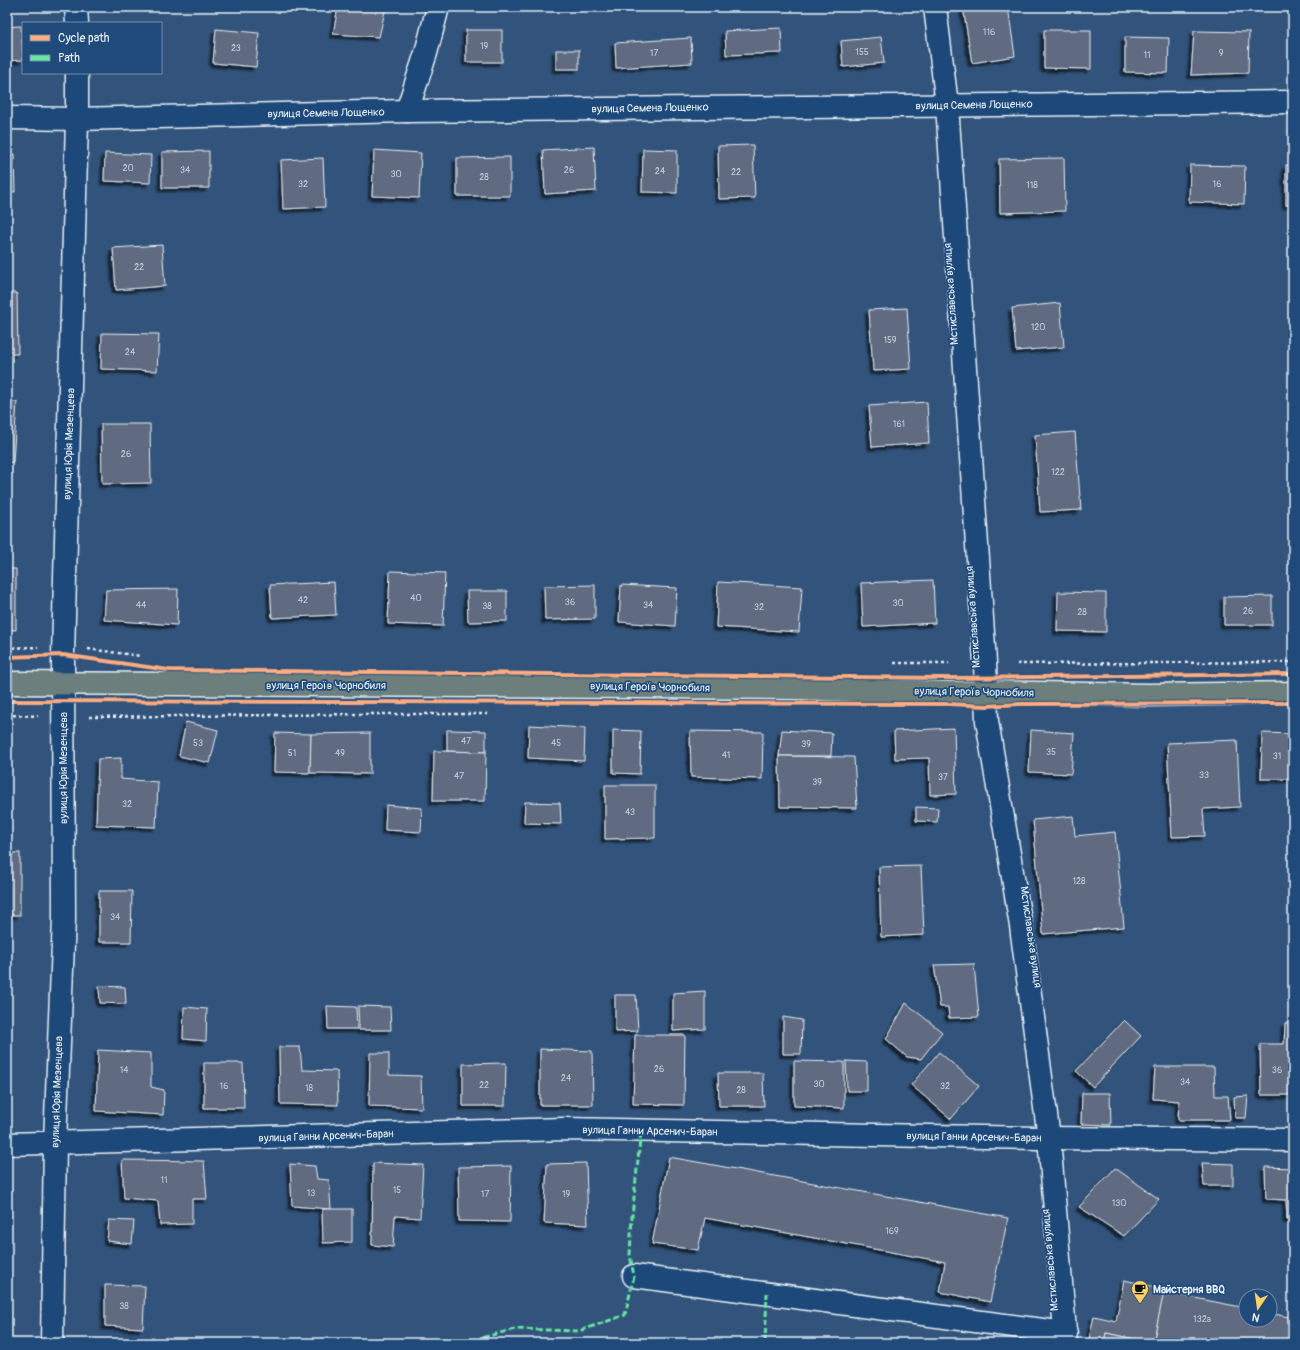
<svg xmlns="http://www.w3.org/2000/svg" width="1300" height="1350" viewBox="0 0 1300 1350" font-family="Pangolin,sans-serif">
<defs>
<filter id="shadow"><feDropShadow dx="-3.5" dy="3.5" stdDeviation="1" flood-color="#0009"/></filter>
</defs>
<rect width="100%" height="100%" fill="#32547c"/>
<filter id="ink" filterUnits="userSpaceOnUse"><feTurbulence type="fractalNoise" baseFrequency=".025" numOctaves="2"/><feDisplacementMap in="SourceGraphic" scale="8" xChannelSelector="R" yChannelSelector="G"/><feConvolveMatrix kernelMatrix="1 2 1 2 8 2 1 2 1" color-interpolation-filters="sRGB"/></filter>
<g filter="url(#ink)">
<g fill="#606b80" stroke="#e8f1f8" filter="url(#shadow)">
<path d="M 338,7 L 386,7 L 379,37 L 333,34 Z"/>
<path d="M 963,7 L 1008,7 L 1015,56 L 972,63 Z"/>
<path d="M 21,26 L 23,60 L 7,61 L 7,27 Z"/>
<path d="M 781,28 L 782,53 L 726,55 L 725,31 Z"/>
<path d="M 216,29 L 259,33 L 256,67 L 213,63 Z"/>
<rect x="466" y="30" width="36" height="32"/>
<path d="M 1044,30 L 1091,30 L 1091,69 L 1044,68 Z"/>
<path d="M 1194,31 L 1249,32 L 1248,73 L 1191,75 Z"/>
<path d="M 881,37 L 884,63 L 843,67 L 841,41 Z"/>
<path d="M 1125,37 L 1169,38 L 1168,73 L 1125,72 Z"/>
<path d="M 691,38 L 692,63 L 616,68 L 615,43 Z"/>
<rect x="556" y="50" width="23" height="19"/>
<path d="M 753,145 L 755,198 L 719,199 L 718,146 Z"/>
<path d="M 594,147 L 596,191 L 545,194 L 543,150 Z"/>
<path d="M 643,149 L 677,150 L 677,193 L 642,192 Z"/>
<path d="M 374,150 L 421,153 L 419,198 L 372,196 Z"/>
<path d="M 209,151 L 209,188 L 162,188 L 162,152 Z"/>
<path d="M 105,153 L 151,155 L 150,183 L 104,181 Z"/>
<path d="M 7,154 L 14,154 L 15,192 L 7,192 Z"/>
<path d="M 510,157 L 510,196 L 457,196 L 457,158 Z"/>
<path d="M 323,158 L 325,207 L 283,209 L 281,160 Z"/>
<path d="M 1064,158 L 1065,211 L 1000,213 L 999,159 Z"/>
<path d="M 1190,165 L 1245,166 L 1244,204 L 1189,202 Z"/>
<rect x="1286" y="165" width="7" height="40"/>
<path d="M 162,245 L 165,286 L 116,290 L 113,248 Z"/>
<path d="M 7,293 L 17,293 L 18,354 L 7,354 Z"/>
<path d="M 1060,303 L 1064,347 L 1016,351 L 1012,308 Z"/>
<path d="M 907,308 L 911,369 L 873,371 L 869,310 Z"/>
<path d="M 102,333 L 159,334 L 157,371 L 101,369 Z"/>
<path d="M 7,402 L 17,402 L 13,462 L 7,463 Z"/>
<path d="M 927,402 L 929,443 L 872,447 L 869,406 Z"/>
<path d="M 101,424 L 150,424 L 151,483 L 102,484 Z"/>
<path d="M 1075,432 L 1081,510 L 1040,512 L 1035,435 Z"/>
<path d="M 7,569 L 16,569 L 16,630 L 7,629 Z"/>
<path d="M 390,571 L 445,573 L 443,626 L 388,624 Z"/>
<path d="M 933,580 L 935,623 L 863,627 L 861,583 Z"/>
<path d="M 334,582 L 336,615 L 272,618 L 270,585 Z"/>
<path d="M 718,582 L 802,587 L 799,632 L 716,627 Z"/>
<path d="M 595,585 L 595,619 L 545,620 L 544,586 Z"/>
<path d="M 621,585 L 677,588 L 675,626 L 619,622 Z"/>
<path d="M 178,589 L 177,625 L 104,620 L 106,590 Z"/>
<path d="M 467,591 L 507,591 L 507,621 L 468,622 Z"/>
<path d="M 1058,592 L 1106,593 L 1106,632 L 1057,631 Z"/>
<path d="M 1272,596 L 1272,625 L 1224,625 L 1224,597 Z"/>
<path d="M 186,722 L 218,730 L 210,763 L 179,756 Z"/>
<path d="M 529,725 L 585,728 L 584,761 L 528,758 Z"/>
<path d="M 954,728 L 956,794 L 930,795 L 929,758 L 895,759 L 894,731 Z"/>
<path d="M 447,730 L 486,731 L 486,752 L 447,751 Z"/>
<path d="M 613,730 L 641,731 L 640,774 L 613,773 Z"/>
<path d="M 782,730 L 832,733 L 831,756 L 779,756 Z"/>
<path d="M 1031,730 L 1074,733 L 1071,774 L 1029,772 Z"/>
<path d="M 690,731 L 763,732 L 762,779 L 691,777 Z"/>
<path d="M 275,733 L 311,734 L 310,773 L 274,772 Z"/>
<path d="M 370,733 L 370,774 L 310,773 L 311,734 Z"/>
<path d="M 1262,733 L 1293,734 L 1293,779 L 1261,779 Z"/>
<path d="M 1237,740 L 1240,807 L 1203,809 L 1205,836 L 1172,837 L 1167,743 Z"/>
<path d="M 434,751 L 486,752 L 485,801 L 433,801 Z"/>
<path d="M 779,756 L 854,757 L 857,808 L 780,807 Z"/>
<path d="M 121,758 L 121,779 L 158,782 L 156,827 L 96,825 L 98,759 Z"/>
<path d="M 605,785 L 655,785 L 655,838 L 605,839 Z"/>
<path d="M 525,802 L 560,803 L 561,824 L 524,823 Z"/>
<path d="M 386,805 L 422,808 L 421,832 L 385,830 Z"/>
<path d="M 916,807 L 938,808 L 937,822 L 916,821 Z"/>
<path d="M 1073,816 L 1075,836 L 1115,832 L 1124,927 L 1043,934 L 1033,820 Z"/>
<rect x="7" y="853" width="13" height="62"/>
<path d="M 921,866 L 924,935 L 881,937 L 879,867 Z"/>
<path d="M 99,891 L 132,891 L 131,942 L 99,942 Z"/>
<path d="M 974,964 L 979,1017 L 949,1018 L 948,1007 L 940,1007 L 934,965 Z"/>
<path d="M 99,986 L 125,987 L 126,1004 L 100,1003 Z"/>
<path d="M 705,991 L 705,1029 L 673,1031 L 673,993 Z"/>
<path d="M 615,995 L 636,995 L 638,1031 L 615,1032 Z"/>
<path d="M 906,1003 L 942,1032 L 921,1059 L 907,1057 L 886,1039 Z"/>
<path d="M 327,1006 L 356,1007 L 357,1029 L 328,1029 Z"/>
<path d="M 358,1006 L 390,1007 L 391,1030 L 359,1030 Z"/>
<path d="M 184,1007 L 207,1009 L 206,1041 L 183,1039 Z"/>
<path d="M 783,1017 L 802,1020 L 801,1054 L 783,1054 Z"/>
<path d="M 1124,1020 L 1141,1036 L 1093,1087 L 1076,1071 Z"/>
<path d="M 1285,1023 L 1293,1023 L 1293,1095 L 1261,1095 L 1260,1044 L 1284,1044 Z"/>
<path d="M 635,1035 L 685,1035 L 684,1105 L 633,1104 Z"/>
<path d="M 279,1047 L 300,1047 L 302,1070 L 337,1071 L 338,1105 L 280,1104 Z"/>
<path d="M 540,1049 L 592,1051 L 593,1105 L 540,1105 Z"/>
<path d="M 98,1050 L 151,1053 L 151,1087 L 164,1090 L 163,1115 L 96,1111 Z"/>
<path d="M 939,1052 L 979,1086 L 951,1119 L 911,1085 Z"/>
<path d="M 370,1053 L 389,1053 L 389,1075 L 421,1076 L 422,1108 L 369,1106 Z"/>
<path d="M 794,1061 L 844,1062 L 844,1108 L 794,1106 Z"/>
<path d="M 846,1061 L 867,1062 L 867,1091 L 847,1091 Z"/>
<path d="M 204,1063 L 243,1063 L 244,1108 L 204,1108 Z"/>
<path d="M 506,1063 L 505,1106 L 463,1106 L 463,1064 Z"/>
<path d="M 1155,1067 L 1214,1067 L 1215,1096 L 1228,1096 L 1230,1120 L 1178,1120 L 1179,1101 L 1153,1099 Z"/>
<path d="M 718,1073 L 763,1073 L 764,1106 L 719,1106 Z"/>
<path d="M 1082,1093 L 1110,1093 L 1111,1125 L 1081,1124 Z"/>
<path d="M 1248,1096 L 1246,1118 L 1235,1118 L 1234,1097 Z"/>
<path d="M 669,1157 L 1008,1218 L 990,1302 L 940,1292 L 945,1262 L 705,1218 L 698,1250 L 652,1244 Z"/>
<path d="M 122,1160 L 204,1161 L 207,1199 L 192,1199 L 192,1224 L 160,1225 L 158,1201 L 124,1198 Z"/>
<path d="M 373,1163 L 423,1165 L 420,1218 L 395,1216 L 393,1247 L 372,1245 Z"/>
<path d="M 586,1163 L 588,1225 L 544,1223 L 547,1164 Z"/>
<path d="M 1202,1163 L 1233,1164 L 1233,1186 L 1204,1186 Z"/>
<path d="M 290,1164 L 315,1166 L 317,1179 L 329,1180 L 331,1209 L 292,1206 Z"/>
<path d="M 511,1166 L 510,1222 L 459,1221 L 458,1167 Z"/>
<path d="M 1265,1167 L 1293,1168 L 1293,1220 L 1287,1220 L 1286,1200 L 1266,1199 Z"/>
<path d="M 1115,1168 L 1159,1199 L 1124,1236 L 1079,1207 Z"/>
<path d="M 322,1209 L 352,1209 L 352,1242 L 323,1243 Z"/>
<path d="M 109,1220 L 134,1221 L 132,1244 L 107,1241 Z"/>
<path d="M 1124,1280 L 1165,1289 L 1153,1343 L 1106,1333 L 1104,1343 L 1088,1343 L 1094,1316 L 1116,1321 Z"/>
<path d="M 105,1285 L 145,1286 L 143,1328 L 105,1326 Z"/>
<path d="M 1164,1292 L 1246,1308 L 1246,1320 L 1270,1320 L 1270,1313 L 1293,1318 L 1293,1343 L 1153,1343 Z"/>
<path d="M 1106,1333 L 1153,1343 L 1104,1343 Z"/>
</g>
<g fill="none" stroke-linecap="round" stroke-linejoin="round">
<defs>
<g id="minor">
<path d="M 76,7 L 77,23"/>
<path d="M 935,7 L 947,105 L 985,662 L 987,721 L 1021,926 L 1049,1138 L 1066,1343"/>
<path d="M 407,111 L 426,53 L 438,7"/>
<path d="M 7,118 L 77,119 L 407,111 L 1293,102"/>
<path d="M 7,1144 L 564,1129 L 1038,1138 L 1293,1140"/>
<path d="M 634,1276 L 1066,1333"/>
<path d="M 52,1343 L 55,1143 L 64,919 L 63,655 L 77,119 L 77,73"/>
</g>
<path id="major" d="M 7,683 L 797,688 L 948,693 L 985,692 L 1149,695 L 1293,693"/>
</defs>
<use href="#minor" stroke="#e8f1f8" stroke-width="25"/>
<use href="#major" stroke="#e8f1f8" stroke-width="25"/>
<g stroke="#e8f1f8" stroke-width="2.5" stroke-dasharray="3 3" stroke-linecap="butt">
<path d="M 7,648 L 38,647"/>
<path d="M 88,649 L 141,656"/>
<path d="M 894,663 L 949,663"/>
<path d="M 1017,664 L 1293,662"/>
<path d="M 7,715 L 38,716"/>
<path d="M 89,717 L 367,714 L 488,714"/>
</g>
<use href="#minor" stroke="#1f4a7a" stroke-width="22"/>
<use href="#major" stroke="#6c7f7c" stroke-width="22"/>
<g stroke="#66e7a1" stroke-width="3" stroke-dasharray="6 3" stroke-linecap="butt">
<path d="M 476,1343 L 481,1338 L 515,1329 L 579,1331 L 625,1315 L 634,1276 L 630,1255 L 632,1216 L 641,1131"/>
<path d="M 765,1343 L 767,1293"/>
</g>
<defs>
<g id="cycleway">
<path d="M 7,657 L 63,655 L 169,670 L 949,678 L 1293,674"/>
<path d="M 7,701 L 949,704 L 986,706 L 1020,704 L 1293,703"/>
</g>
</defs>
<use href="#cycleway" stroke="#1f4a7a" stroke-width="6"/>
<use href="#cycleway" stroke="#ffac80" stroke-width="4"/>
</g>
</g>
<defs>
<symbol id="cafe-pin" viewBox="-11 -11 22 30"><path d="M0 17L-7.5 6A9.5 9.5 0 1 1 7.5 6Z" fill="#ffd166" stroke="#1f4a7a"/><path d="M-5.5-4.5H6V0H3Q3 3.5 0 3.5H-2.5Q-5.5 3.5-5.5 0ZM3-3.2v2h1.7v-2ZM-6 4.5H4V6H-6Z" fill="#111"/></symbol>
</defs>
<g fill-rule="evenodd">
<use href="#cafe-pin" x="1130" y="1279" width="20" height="27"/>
</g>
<g text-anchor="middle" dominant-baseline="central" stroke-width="3.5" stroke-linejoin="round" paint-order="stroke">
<g font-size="9" fill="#c6d0da">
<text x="989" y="32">116</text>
<text x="484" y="46">19</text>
<text x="236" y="48">23</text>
<text x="862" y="52">155</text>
<text x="654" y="53">17</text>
<text x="1221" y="53">9</text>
<text x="1147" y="55">11</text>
<text x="128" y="168">20</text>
<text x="185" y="170">34</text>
<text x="569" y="170">26</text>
<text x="660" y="171">24</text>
<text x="736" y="172">22</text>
<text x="396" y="174">30</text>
<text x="484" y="177">28</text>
<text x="303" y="184">32</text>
<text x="1217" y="184">16</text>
<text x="1032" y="185">118</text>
<text x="139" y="267">22</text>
<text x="1038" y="327">120</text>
<text x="890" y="340">159</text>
<text x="130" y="352">24</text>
<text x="899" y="424">161</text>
<text x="126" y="454">26</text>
<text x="1058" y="472">122</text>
<text x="416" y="598">40</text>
<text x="303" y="600">42</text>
<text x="570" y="602">36</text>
<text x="898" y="603">30</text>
<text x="141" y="605">44</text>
<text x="648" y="605">34</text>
<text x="487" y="606">38</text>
<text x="759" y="607">32</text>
<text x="1248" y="611">26</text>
<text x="1082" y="612">28</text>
<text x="466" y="741">47</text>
<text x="198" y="743">53</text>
<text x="556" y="743">45</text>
<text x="806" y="744">39</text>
<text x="1051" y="752">35</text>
<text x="292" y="753">51</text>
<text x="340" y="753">49</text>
<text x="726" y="755">41</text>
<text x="1277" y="756">31</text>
<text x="1204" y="775">33</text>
<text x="459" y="776">47</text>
<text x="943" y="777">37</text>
<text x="817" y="782">39</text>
<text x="127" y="804">32</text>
<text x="630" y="812">43</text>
<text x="1079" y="881">128</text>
<text x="115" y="917">34</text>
<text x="659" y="1069">26</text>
<text x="124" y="1070">14</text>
<text x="1277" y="1070">36</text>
<text x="566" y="1078">24</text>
<text x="1185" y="1082">34</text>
<text x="819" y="1084">30</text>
<text x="484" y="1085">22</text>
<text x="224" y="1086">16</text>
<text x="945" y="1086">32</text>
<text x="309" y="1088">18</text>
<text x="741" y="1090">28</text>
<text x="164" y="1180">11</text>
<text x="397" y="1190">15</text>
<text x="311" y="1193">13</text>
<text x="485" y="1194">17</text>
<text x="566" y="1194">19</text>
<text x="1119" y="1203">130</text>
<text x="892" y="1231">169</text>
<text x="124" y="1306">38</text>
<text x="1202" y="1319">132а</text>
</g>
<g font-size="11" fill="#e8f1f8" stroke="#1f4a7a">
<text transform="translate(974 105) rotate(-1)">вулиця Семена Лощенко</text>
<text transform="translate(650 108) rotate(-1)">вулиця Семена Лощенко</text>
<text transform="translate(326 113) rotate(-1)">вулиця Семена Лощенко</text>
<text transform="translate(951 294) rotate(-94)">Мстиславська вулиця</text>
<text transform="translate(69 444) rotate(-88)">вулиця Юрія Мезенцева</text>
<text transform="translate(973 617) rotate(-94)">Мстиславська вулиця</text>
<text x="326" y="685">вулиця Героїв Чорнобиля</text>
<text transform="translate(650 687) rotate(1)">вулиця Героїв Чорнобиля</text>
<text transform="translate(974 692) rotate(1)">вулиця Героїв Чорнобиля</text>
<text transform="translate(63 768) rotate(-90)">вулиця Юрія Мезенцева</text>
<text transform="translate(1031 937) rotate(82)">Мстиславська вулиця</text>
<text transform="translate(57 1092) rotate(-88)">вулиця Юрія Мезенцева</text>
<text transform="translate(650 1131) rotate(1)">вулиця Ганни Арсенич-Баран</text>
<text transform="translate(326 1136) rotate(-2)">вулиця Ганни Арсенич-Баран</text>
<text transform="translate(974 1137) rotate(1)">вулиця Ганни Арсенич-Баран</text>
<text transform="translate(1050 1260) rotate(-95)">Мстиславська вулиця</text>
</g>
<g font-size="11" font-weight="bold" fill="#e8f1f8" stroke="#1f4a7a" text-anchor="start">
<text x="1153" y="1289">Майстерня BBQ</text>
</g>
</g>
<rect width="1300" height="1350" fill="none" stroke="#1f4a7a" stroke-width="24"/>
<rect x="12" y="12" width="1276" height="1326" fill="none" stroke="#e8f1f8" stroke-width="1.5" filter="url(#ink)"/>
<rect x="22" y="22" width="140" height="52" fill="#1f4a7a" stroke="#6f8dac"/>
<rect x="30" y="35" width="20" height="6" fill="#ffac80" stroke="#6f8dac"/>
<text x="58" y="42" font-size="12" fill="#e8f1f8">Cycle path</text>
<rect x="30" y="55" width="20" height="6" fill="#66e7a1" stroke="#6f8dac"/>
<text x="58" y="62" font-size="12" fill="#e8f1f8">Path</text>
<g transform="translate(1258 1308) rotate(193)"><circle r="19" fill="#1f4a7a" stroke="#6f8dac"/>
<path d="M0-3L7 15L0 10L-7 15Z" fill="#ffd166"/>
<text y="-6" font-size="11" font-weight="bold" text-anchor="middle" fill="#e8f1f8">N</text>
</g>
</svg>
